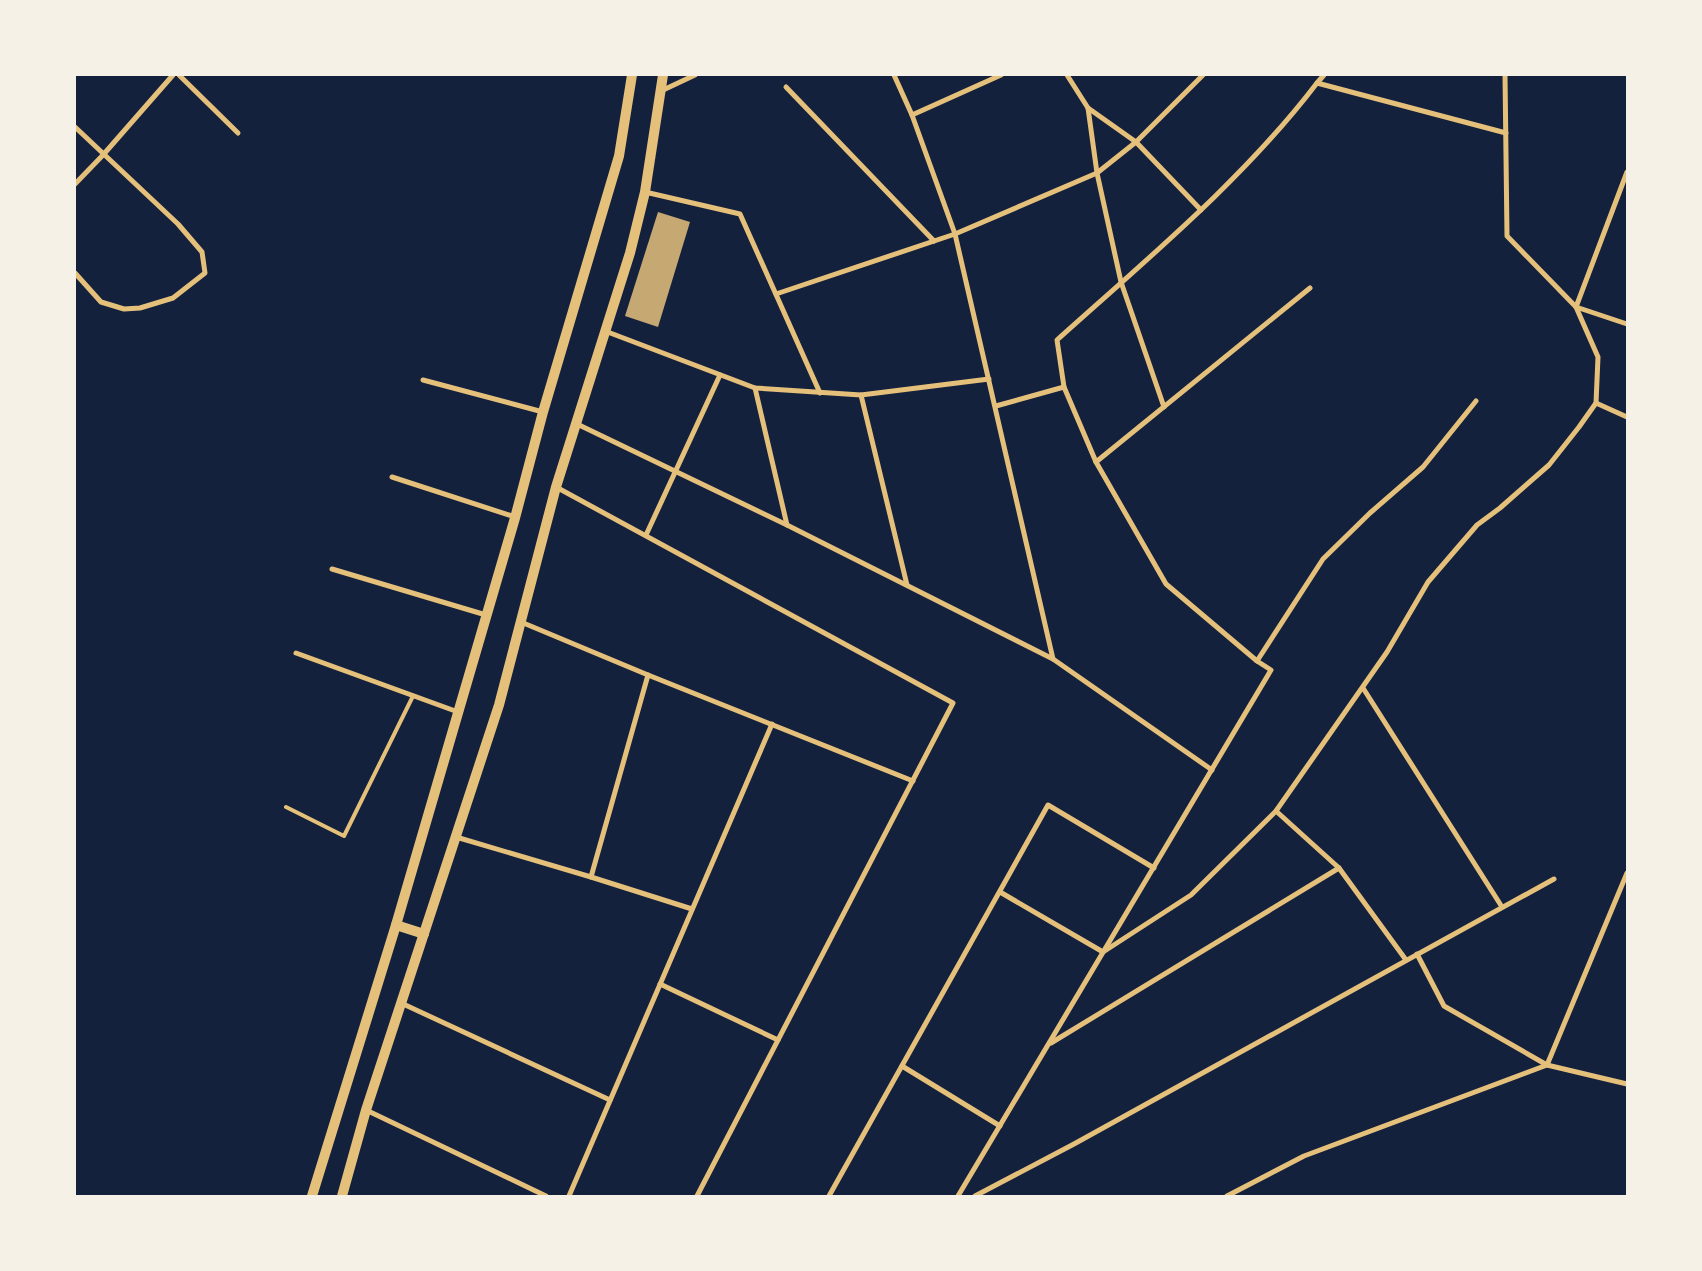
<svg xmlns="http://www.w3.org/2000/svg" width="1702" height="1271" viewBox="0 0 1702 1271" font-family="'Roboto Condensed',sans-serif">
<rect width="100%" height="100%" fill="#14213d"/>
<path fill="#c6a872" d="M 658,212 L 690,222 L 658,327 L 625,316 Z"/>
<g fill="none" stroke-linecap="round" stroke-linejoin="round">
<path stroke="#e5c07b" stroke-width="4" d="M 286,807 L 344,836 L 413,696"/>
<g stroke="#e5c07b" stroke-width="5">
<path d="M 179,75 L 238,133"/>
<path d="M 894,75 L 912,115 L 955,234 L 1053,659"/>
<path d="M 1067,75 L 1088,108 L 1097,173 L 1121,282 L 1164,407"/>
<path d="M 1505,75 L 1507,236 L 1576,307 L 1627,324"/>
<path d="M 1317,83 L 1324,75"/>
<path d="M 786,87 L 934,241"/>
<path d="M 661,91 L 695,75"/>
<path d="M 1088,108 L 1136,142 L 1201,210"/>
<path d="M 912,115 L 1001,75"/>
<path d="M 75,127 L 178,224 L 202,252 L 205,273 L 173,298 L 140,308 L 124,309 L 101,302 L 75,273"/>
<path d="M 75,184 L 103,155 L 173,75"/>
<path d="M 645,192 L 740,214 L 820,393"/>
<path d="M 776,294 L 955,234 L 1097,173 L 1136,142 L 1203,75"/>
<path d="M 605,331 L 755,388 L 861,395 L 989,379"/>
<path d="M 423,380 L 543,412"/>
<path d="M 755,388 L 787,525"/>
<path d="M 861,395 L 907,585"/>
<path d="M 1596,403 L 1627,417"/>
<path d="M 996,406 L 1064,387"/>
<path d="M 577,424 L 787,525 L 1053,659 L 1212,770"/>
<path d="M 1096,462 L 1310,288"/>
<path d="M 392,477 L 515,517"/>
<path d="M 556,487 L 953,703 L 697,1196"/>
<path d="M 646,535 L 720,375"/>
<path d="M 332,569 L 486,615"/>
<path d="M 521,622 L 648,675 L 913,781"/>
<path d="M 296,653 L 458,712"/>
<path d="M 1257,661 L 1323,559 L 1370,513 L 1423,467 L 1476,401"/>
<path d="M 1363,688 L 1502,907"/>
<path d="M 1276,811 L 1339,868 L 1406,960"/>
<path d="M 456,837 L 591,877 L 692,909"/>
<path d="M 591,877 L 648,675"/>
<path d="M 1000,892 L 1103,952 L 1191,895 L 1276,811 L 1387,652 L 1428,582 L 1477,525 L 1500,508 L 1549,465 L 1579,427 L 1596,403 L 1598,357 L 1576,307 L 1627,172"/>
<path d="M 1417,954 L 1444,1006 L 1547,1065 L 1627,1084"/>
<path d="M 660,984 L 778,1040"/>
<path d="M 401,1003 L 610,1100"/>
<path d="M 1051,1043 L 1339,868"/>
<path d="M 902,1066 L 1000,1126"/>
<path d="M 366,1110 L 546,1196"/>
<path d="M 569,1196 L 772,724"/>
<path d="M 829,1196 L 1048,805 L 1154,868"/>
<path d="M 958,1196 L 1271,670 L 1257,661 L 1166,584 L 1096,462 L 1064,387 L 1057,340 C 1147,259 1243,180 1317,83 L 1506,133"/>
<path d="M 975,1196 L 1074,1144 L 1554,879"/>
<path d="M 1227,1196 L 1304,1156 L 1547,1065 L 1627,873"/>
</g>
<g stroke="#e5c07b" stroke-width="10">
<path d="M 396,925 L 424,934"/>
<path d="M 312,1196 L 396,925 L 515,518 L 543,412 L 619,156 L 632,75"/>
<path d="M 342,1196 L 366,1110 L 499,705 L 556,487 L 630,253 L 645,192 L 663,75"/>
</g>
</g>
<rect width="1702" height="1271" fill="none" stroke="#f6f1e7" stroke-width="152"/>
</svg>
